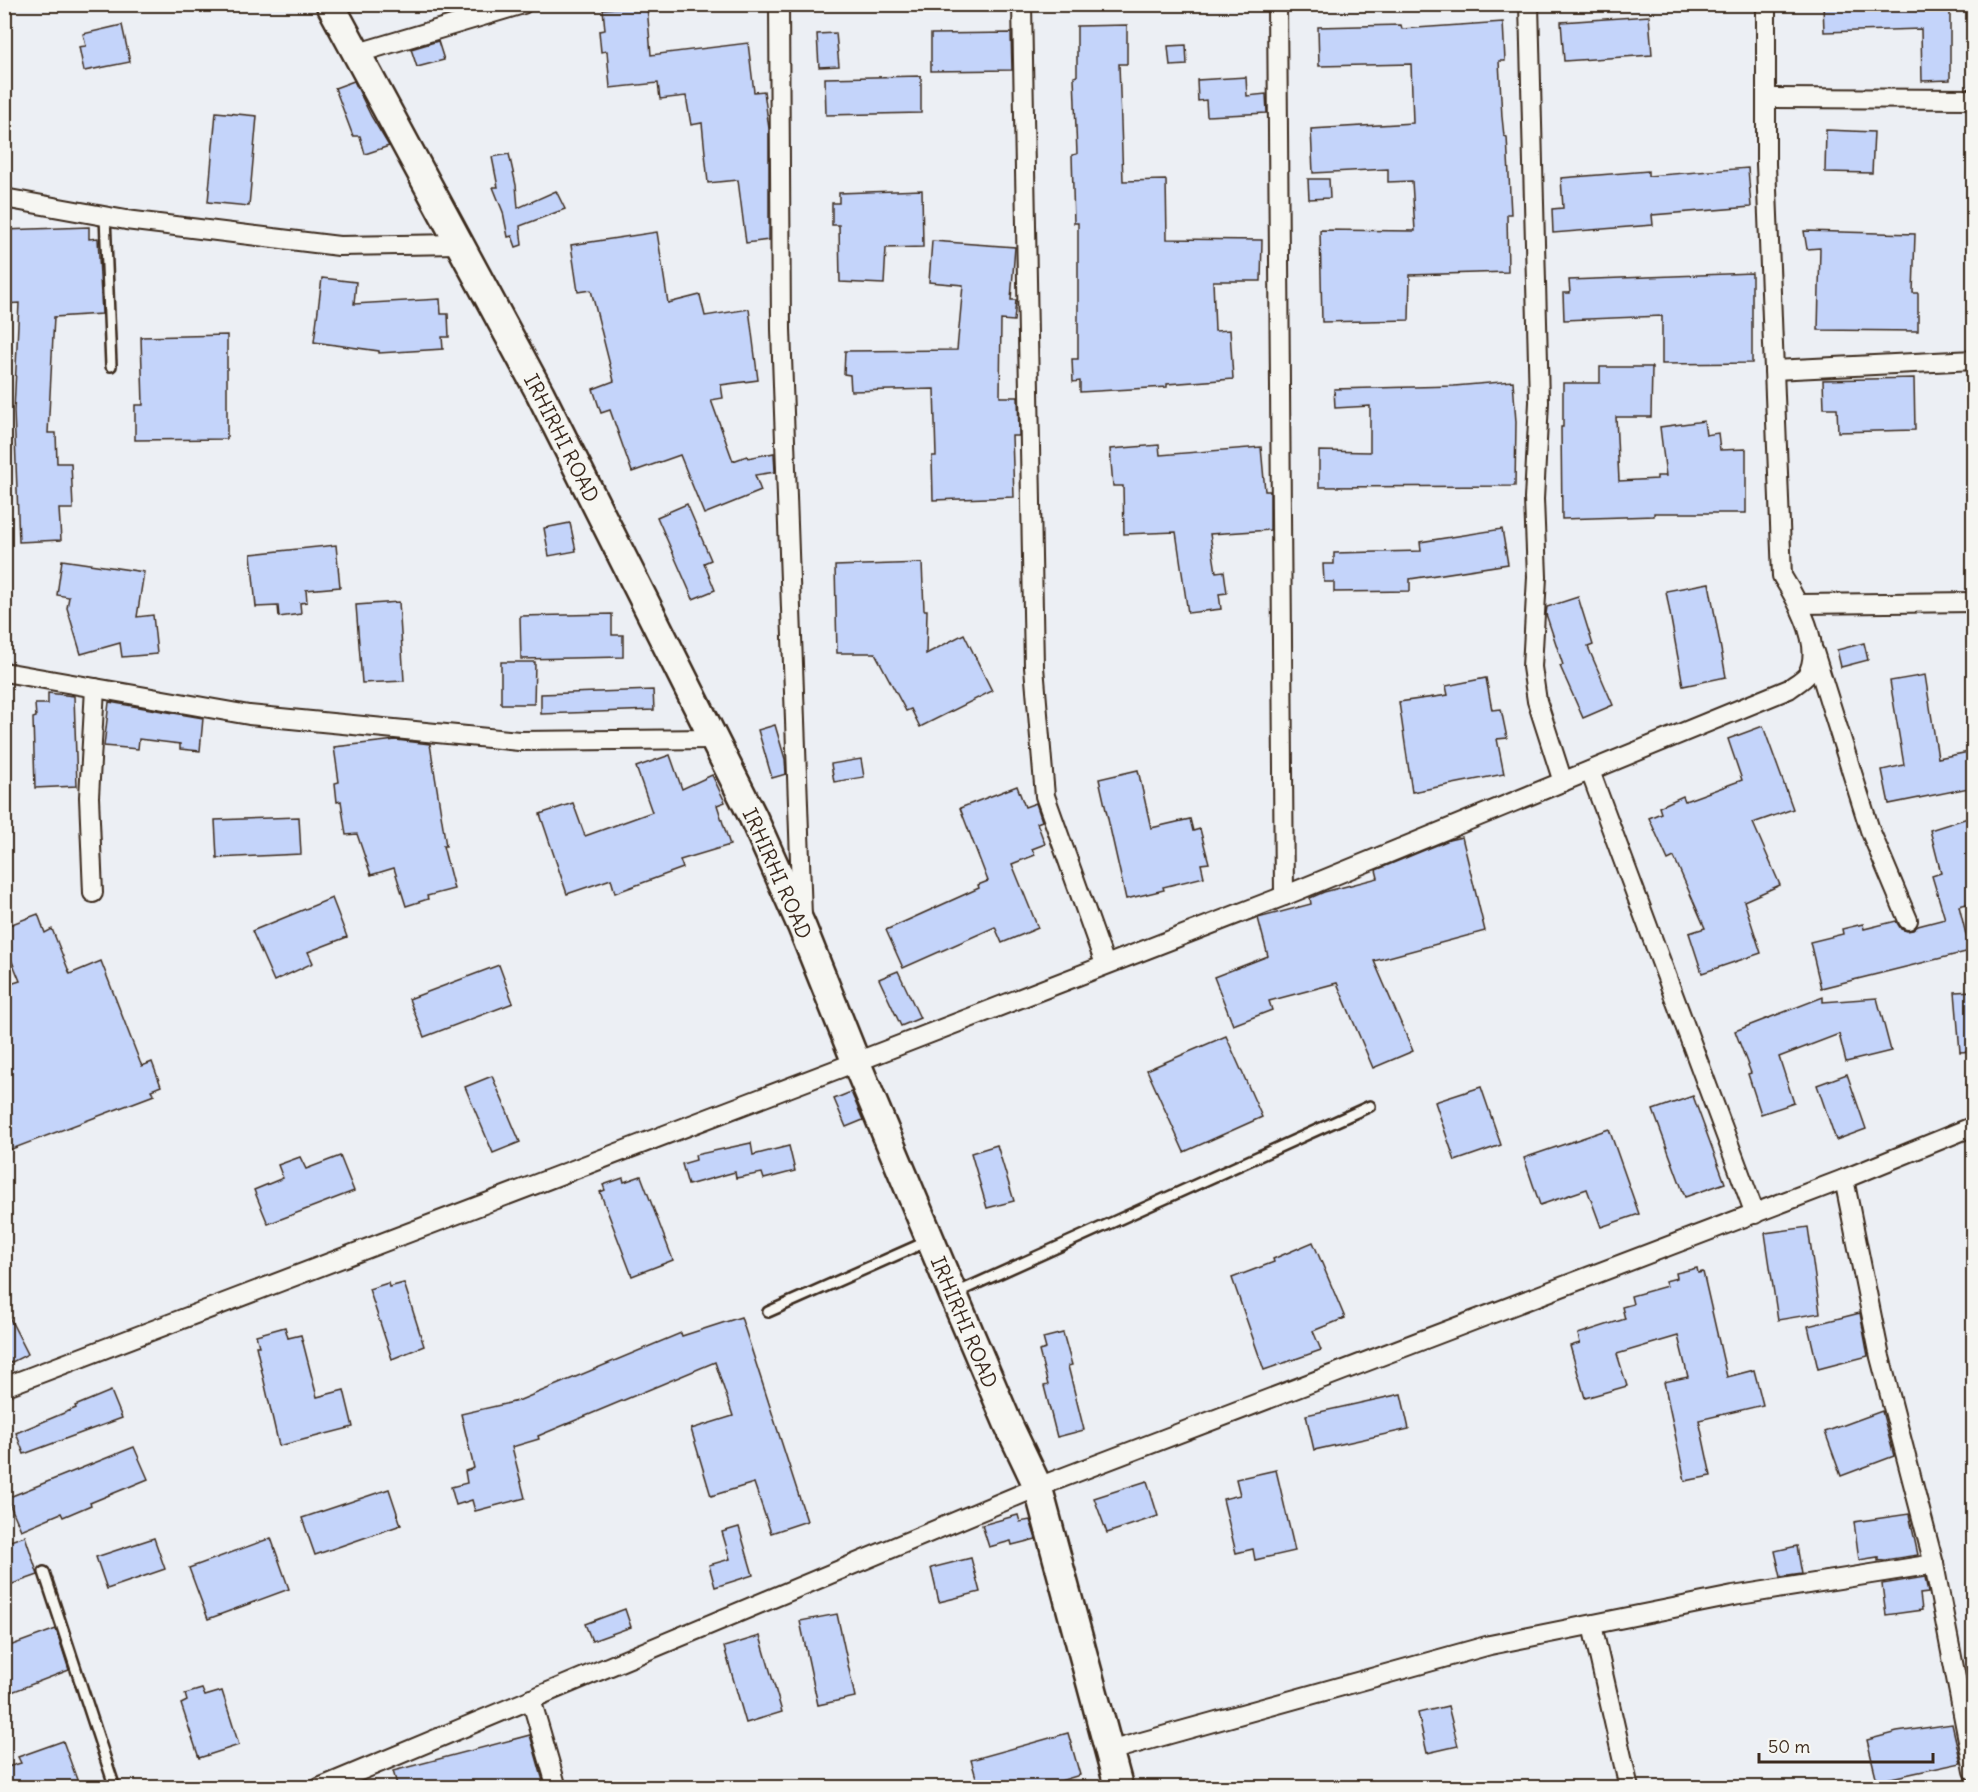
<svg xmlns="http://www.w3.org/2000/svg" width="1978" height="1792" viewBox="0 0 1978 1792" font-family="Delius,sans-serif">
<rect width="100%" height="100%" fill="#eceff4"/>
<filter id="ink" filterUnits="userSpaceOnUse"><feTurbulence type="fractalNoise" baseFrequency=".0167" numOctaves="2"/><feDisplacementMap in="SourceGraphic" scale="12" xChannelSelector="R" yChannelSelector="G"/><feConvolveMatrix kernelMatrix="1 2 1 2 8 2 1 2 1" color-interpolation-filters="sRGB"/></filter>
<g filter="url(#ink)">
<g fill="#c4d4fa" stroke="#3b2a1e" stroke-width="1.5">
<path d="M 1823,4 L 1950,4 L 1950,80 L 1922,81 L 1921,29 L 1824,32 Z"/>
<path d="M 647,6 L 651,55 L 748,43 L 754,92 L 764,91 L 769,129 L 769,240 L 746,243 L 738,180 L 708,183 L 702,123 L 691,125 L 686,96 L 660,99 L 658,83 L 610,88 L 607,51 L 601,52 L 599,31 L 605,30 L 603,9 Z"/>
<path d="M 1649,16 L 1652,55 L 1564,61 L 1561,22 Z"/>
<path d="M 1503,22 L 1505,61 L 1499,61 L 1502,117 L 1504,136 L 1507,137 L 1511,214 L 1507,214 L 1508,272 L 1410,275 L 1409,320 L 1322,322 L 1320,230 L 1415,231 L 1412,181 L 1388,182 L 1388,169 L 1313,173 L 1311,129 L 1413,123 L 1411,64 L 1319,66 L 1318,27 L 1401,25 L 1402,29 Z"/>
<path d="M 122,25 L 130,62 L 84,71 L 79,47 L 86,46 L 83,34 Z"/>
<path d="M 1127,25 L 1127,64 L 1119,64 L 1123,181 L 1166,180 L 1167,239 L 1262,240 L 1261,281 L 1213,281 L 1215,331 L 1230,330 L 1233,379 L 1167,384 L 1167,387 L 1080,392 L 1080,381 L 1073,382 L 1072,359 L 1078,359 L 1078,223 L 1074,223 L 1072,155 L 1077,154 L 1074,77 L 1077,76 L 1077,26 Z"/>
<path d="M 836,33 L 839,66 L 819,67 L 817,34 Z"/>
<path d="M 1011,33 L 1012,70 L 931,71 L 931,34 Z"/>
<path d="M 438,41 L 444,60 L 417,67 L 411,49 Z"/>
<path d="M 1186,45 L 1187,65 L 1170,66 L 1168,46 Z"/>
<path d="M 921,76 L 921,113 L 826,115 L 825,78 Z"/>
<path d="M 1246,77 L 1247,96 L 1266,94 L 1267,113 L 1207,116 L 1206,100 L 1198,101 L 1197,80 Z"/>
<path d="M 354,81 L 371,116 L 389,146 L 365,154 L 360,136 L 353,136 L 335,88 Z"/>
<path d="M 216,112 L 257,116 L 249,206 L 208,202 Z"/>
<path d="M 1826,130 L 1874,132 L 1872,173 L 1825,172 Z"/>
<path d="M 509,154 L 516,185 L 518,208 L 556,191 L 565,209 L 520,226 L 522,245 L 516,247 L 512,236 L 508,237 L 503,212 L 493,187 L 498,187 L 492,157 Z"/>
<path d="M 1748,168 L 1751,207 L 1652,215 L 1653,225 L 1553,233 L 1552,209 L 1563,208 L 1561,178 L 1648,171 L 1648,176 Z"/>
<path d="M 1308,179 L 1329,179 L 1330,198 L 1309,199 Z"/>
<path d="M 922,190 L 923,247 L 886,248 L 884,284 L 840,282 L 839,225 L 832,225 L 832,203 L 839,203 L 839,193 Z"/>
<path d="M 89,227 L 89,239 L 98,238 L 102,314 L 54,317 L 48,433 L 56,433 L 57,463 L 71,463 L 73,509 L 59,509 L 61,540 L 19,542 L 14,411 L 19,303 L 5,304 L 4,230 Z"/>
<path d="M 1804,231 L 1915,234 L 1913,293 L 1918,293 L 1918,331 L 1818,330 L 1820,248 L 1807,249 Z"/>
<path d="M 657,232 L 668,303 L 700,295 L 705,316 L 749,309 L 758,380 L 721,385 L 723,398 L 711,400 L 733,461 L 747,456 L 748,458 L 774,453 L 775,472 L 755,475 L 761,491 L 704,514 L 680,455 L 632,472 L 610,410 L 601,413 L 593,389 L 614,381 L 591,290 L 578,292 L 571,245 Z"/>
<path d="M 932,241 L 1015,247 L 1011,300 L 1016,300 L 1014,321 L 1001,320 L 1000,397 L 1018,397 L 1019,436 L 1012,436 L 1014,497 L 933,500 L 932,456 L 936,456 L 934,389 L 851,391 L 850,375 L 844,374 L 845,351 L 957,350 L 963,285 L 929,282 Z"/>
<path d="M 1752,273 L 1752,363 L 1662,364 L 1662,316 L 1564,320 L 1563,293 L 1570,293 L 1569,280 Z"/>
<path d="M 322,278 L 356,282 L 354,304 L 440,299 L 441,314 L 448,314 L 449,337 L 442,337 L 443,349 L 379,353 L 379,351 L 314,342 Z"/>
<path d="M 227,335 L 227,439 L 135,440 L 135,405 L 143,405 L 141,337 Z"/>
<path d="M 1600,367 L 1652,367 L 1651,417 L 1616,417 L 1619,481 L 1657,479 L 1657,476 L 1666,476 L 1660,427 L 1704,421 L 1706,435 L 1718,433 L 1720,450 L 1746,449 L 1746,513 L 1654,513 L 1654,516 L 1562,519 L 1561,427 L 1563,427 L 1563,383 L 1600,383 Z"/>
<path d="M 1914,378 L 1915,430 L 1838,432 L 1837,408 L 1824,408 L 1823,380 Z"/>
<path d="M 1513,381 L 1516,422 L 1515,486 L 1319,487 L 1319,451 L 1370,452 L 1370,406 L 1335,408 L 1334,389 L 1454,386 Z"/>
<path d="M 1159,445 L 1160,455 L 1261,447 L 1265,491 L 1270,491 L 1270,530 L 1210,534 L 1216,572 L 1224,571 L 1227,593 L 1219,594 L 1221,609 L 1188,613 L 1176,532 L 1124,534 L 1123,486 L 1113,486 L 1110,449 Z"/>
<path d="M 687,504 L 711,560 L 704,563 L 715,590 L 693,599 L 657,517 Z"/>
<path d="M 570,523 L 576,551 L 549,556 L 544,528 Z"/>
<path d="M 1502,529 L 1508,564 L 1410,579 L 1410,591 L 1334,592 L 1334,582 L 1324,582 L 1323,564 L 1334,564 L 1334,553 L 1421,551 L 1420,542 Z"/>
<path d="M 336,545 L 340,587 L 306,590 L 307,602 L 300,603 L 301,614 L 279,617 L 278,606 L 256,607 L 251,554 Z"/>
<path d="M 62,560 L 144,572 L 137,617 L 153,615 L 157,654 L 122,657 L 120,643 L 81,654 L 67,608 L 69,597 L 57,595 Z"/>
<path d="M 922,563 L 924,610 L 927,610 L 926,654 L 964,634 L 992,691 L 920,727 L 911,709 L 906,711 L 875,653 L 837,653 L 835,566 Z"/>
<path d="M 1709,583 L 1726,677 L 1683,686 L 1666,591 Z"/>
<path d="M 1578,597 L 1593,645 L 1588,647 L 1613,705 L 1583,718 L 1560,666 L 1563,665 L 1546,614 L 1547,607 Z"/>
<path d="M 399,602 L 404,681 L 362,683 L 356,605 Z"/>
<path d="M 612,614 L 612,635 L 623,635 L 623,657 L 521,659 L 520,616 Z"/>
<path d="M 1864,643 L 1868,660 L 1841,667 L 1837,650 Z"/>
<path d="M 501,662 L 535,662 L 534,704 L 501,704 Z"/>
<path d="M 1925,675 L 1938,758 L 1974,751 L 1974,787 L 1889,804 L 1882,770 L 1904,765 L 1890,681 Z"/>
<path d="M 1486,678 L 1492,710 L 1501,709 L 1507,738 L 1497,739 L 1504,774 L 1412,792 L 1399,702 L 1448,695 L 1446,686 Z"/>
<path d="M 653,690 L 654,710 L 541,714 L 541,694 Z"/>
<path d="M 48,693 L 74,696 L 77,786 L 35,788 L 33,718 L 36,717 L 35,704 L 48,704 Z"/>
<path d="M 109,702 L 203,718 L 200,751 L 180,749 L 180,744 L 139,739 L 138,749 L 104,746 Z"/>
<path d="M 775,725 L 785,759 L 786,774 L 772,778 L 758,730 Z"/>
<path d="M 1763,726 L 1793,809 L 1753,823 L 1780,885 L 1744,901 L 1761,953 L 1702,973 L 1689,933 L 1705,928 L 1674,857 L 1668,860 L 1649,818 L 1661,813 L 1659,807 L 1683,796 L 1685,801 L 1742,780 L 1728,739 Z"/>
<path d="M 396,740 L 430,744 L 446,846 L 443,846 L 454,889 L 427,896 L 428,899 L 406,906 L 394,868 L 371,875 L 357,834 L 346,835 L 341,801 L 337,802 L 335,783 L 339,782 L 334,747 Z"/>
<path d="M 670,755 L 682,789 L 712,775 L 725,802 L 717,805 L 730,845 L 680,860 L 683,868 L 615,893 L 611,879 L 567,894 L 540,814 L 573,803 L 585,836 L 652,812 L 636,767 Z"/>
<path d="M 861,759 L 864,777 L 834,782 L 831,764 Z"/>
<path d="M 1138,770 L 1151,828 L 1190,819 L 1193,831 L 1200,829 L 1209,863 L 1201,864 L 1204,877 L 1163,887 L 1164,890 L 1126,899 L 1099,779 Z"/>
<path d="M 1017,786 L 1025,807 L 1036,803 L 1042,821 L 1037,823 L 1045,844 L 1032,849 L 1035,855 L 1012,864 L 1038,928 L 1002,943 L 995,927 L 903,968 L 886,930 L 979,888 L 978,885 L 988,881 L 960,808 Z"/>
<path d="M 1974,816 L 1974,902 L 1959,906 L 1970,951 L 1821,988 L 1810,942 L 1843,934 L 1842,929 L 1863,924 L 1864,929 L 1896,921 L 1901,929 L 1907,931 L 1913,930 L 1918,926 L 1945,919 L 1932,876 L 1941,873 L 1930,830 Z"/>
<path d="M 299,817 L 301,854 L 217,858 L 215,820 Z"/>
<path d="M 1462,837 L 1485,931 L 1374,961 L 1413,1051 L 1373,1068 L 1337,983 L 1269,1001 L 1272,1010 L 1233,1025 L 1214,977 L 1268,956 L 1258,918 L 1311,904 L 1310,898 L 1324,892 L 1378,878 L 1376,870 L 1449,840 Z"/>
<path d="M 332,898 L 347,937 L 308,952 L 313,963 L 274,981 L 252,931 Z"/>
<path d="M 38,914 L 45,933 L 52,929 L 70,974 L 101,961 L 140,1062 L 142,1066 L 152,1062 L 161,1086 L 151,1090 L 154,1095 L 4,1152 L 4,986 L 20,981 L 4,942 L 4,927 Z"/>
<path d="M 499,965 L 513,1003 L 424,1037 L 409,999 Z"/>
<path d="M 898,971 L 920,1018 L 901,1026 L 879,979 Z"/>
<path d="M 1974,991 L 1974,1051 L 1960,1052 L 1955,992 Z"/>
<path d="M 1823,997 L 1823,1002 L 1877,998 L 1891,1051 L 1846,1062 L 1839,1034 L 1779,1057 L 1794,1103 L 1761,1114 L 1748,1074 L 1751,1073 L 1735,1031 Z"/>
<path d="M 1226,1036 L 1262,1117 L 1184,1152 L 1147,1070 Z"/>
<path d="M 1847,1074 L 1866,1129 L 1836,1140 L 1817,1085 Z"/>
<path d="M 492,1076 L 520,1142 L 493,1153 L 465,1087 Z"/>
<path d="M 1481,1087 L 1501,1145 L 1455,1161 L 1435,1102 Z"/>
<path d="M 851,1092 L 863,1120 L 846,1127 L 834,1099 Z"/>
<path d="M 1693,1096 L 1725,1183 L 1685,1197 L 1653,1110 Z"/>
<path d="M 1609,1129 L 1639,1214 L 1601,1227 L 1587,1189 L 1540,1205 L 1524,1158 Z"/>
<path d="M 751,1143 L 753,1155 L 789,1146 L 795,1171 L 764,1179 L 762,1173 L 736,1178 L 735,1172 L 688,1185 L 682,1164 L 696,1160 L 695,1155 Z"/>
<path d="M 997,1145 L 1014,1201 L 987,1208 L 971,1153 Z"/>
<path d="M 340,1156 L 354,1191 L 268,1224 L 254,1190 L 283,1178 L 278,1165 L 300,1157 L 306,1169 Z"/>
<path d="M 641,1176 L 673,1260 L 632,1276 L 600,1192 L 605,1190 L 603,1185 L 623,1178 L 624,1182 Z"/>
<path d="M 1808,1227 L 1820,1313 L 1778,1320 L 1765,1233 Z"/>
<path d="M 1313,1242 L 1345,1318 L 1313,1331 L 1321,1350 L 1264,1370 L 1232,1278 L 1274,1262 L 1273,1259 Z"/>
<path d="M 1697,1268 L 1698,1273 L 1703,1272 L 1727,1377 L 1754,1370 L 1763,1405 L 1699,1420 L 1711,1476 L 1685,1481 L 1664,1382 L 1688,1377 L 1678,1336 L 1617,1354 L 1627,1386 L 1585,1398 L 1570,1346 L 1580,1343 L 1578,1334 L 1625,1319 L 1622,1307 L 1633,1304 L 1631,1296 L 1667,1286 L 1665,1281 L 1677,1278 L 1676,1273 Z"/>
<path d="M 388,1283 L 389,1287 L 404,1283 L 424,1346 L 392,1359 L 369,1289 Z"/>
<path d="M 4,1307 L 28,1354 L 4,1366 Z"/>
<path d="M 1860,1313 L 1868,1356 L 1818,1369 L 1808,1326 Z"/>
<path d="M 741,1317 L 807,1521 L 771,1533 L 754,1483 L 711,1496 L 691,1429 L 733,1416 L 715,1362 L 538,1436 L 539,1439 L 512,1447 L 525,1498 L 475,1511 L 472,1500 L 456,1505 L 451,1487 L 467,1483 L 465,1471 L 474,1468 L 461,1414 L 518,1401 L 681,1333 L 682,1336 Z"/>
<path d="M 285,1327 L 288,1338 L 301,1335 L 317,1397 L 344,1390 L 353,1427 L 279,1446 L 256,1346 L 259,1346 L 256,1335 Z"/>
<path d="M 1063,1333 L 1072,1365 L 1068,1366 L 1084,1430 L 1057,1437 L 1044,1386 L 1048,1385 L 1039,1351 L 1046,1349 L 1043,1338 Z"/>
<path d="M 111,1391 L 122,1418 L 24,1454 L 16,1433 L 76,1408 L 75,1406 Z"/>
<path d="M 1401,1394 L 1409,1429 L 1314,1450 L 1306,1415 Z"/>
<path d="M 1882,1411 L 1894,1456 L 1841,1476 L 1825,1432 Z"/>
<path d="M 134,1447 L 148,1479 L 90,1503 L 91,1505 L 63,1517 L 61,1513 L 21,1530 L 7,1498 Z"/>
<path d="M 1276,1470 L 1295,1551 L 1255,1560 L 1253,1549 L 1236,1553 L 1223,1499 L 1240,1495 L 1236,1479 Z"/>
<path d="M 1147,1481 L 1158,1516 L 1107,1533 L 1094,1498 Z"/>
<path d="M 389,1489 L 401,1525 L 315,1555 L 302,1518 Z"/>
<path d="M 1909,1514 L 1918,1555 L 1878,1561 L 1878,1557 L 1859,1560 L 1854,1522 Z"/>
<path d="M 1018,1515 L 1020,1522 L 1030,1520 L 1036,1539 L 1012,1545 L 1011,1541 L 989,1547 L 982,1525 Z"/>
<path d="M 739,1527 L 753,1575 L 715,1587 L 709,1565 L 730,1559 L 722,1532 Z"/>
<path d="M 25,1536 L 38,1575 L 4,1587 L 4,1543 Z"/>
<path d="M 154,1538 L 165,1569 L 107,1589 L 96,1557 Z"/>
<path d="M 271,1538 L 289,1589 L 208,1619 L 189,1568 Z"/>
<path d="M 1797,1546 L 1802,1574 L 1781,1577 L 1775,1551 Z"/>
<path d="M 971,1558 L 980,1592 L 939,1602 L 931,1568 Z"/>
<path d="M 1925,1577 L 1928,1593 L 1920,1594 L 1922,1610 L 1886,1615 L 1882,1584 Z"/>
<path d="M 625,1609 L 631,1627 L 592,1641 L 585,1624 Z"/>
<path d="M 837,1614 L 855,1697 L 818,1705 L 800,1621 Z"/>
<path d="M 56,1629 L 69,1670 L 4,1695 L 4,1648 Z"/>
<path d="M 760,1636 L 782,1712 L 746,1723 L 724,1647 Z"/>
<path d="M 202,1689 L 205,1696 L 222,1691 L 239,1745 L 199,1758 L 181,1704 L 187,1701 L 185,1694 Z"/>
<path d="M 1448,1706 L 1458,1746 L 1427,1753 L 1418,1713 Z"/>
<path d="M 1952,1724 L 1961,1763 L 1877,1781 L 1867,1740 L 1897,1732 Z"/>
<path d="M 1068,1733 L 1080,1775 L 1037,1788 L 979,1788 L 971,1760 Z"/>
<path d="M 530,1735 L 545,1788 L 398,1788 L 393,1771 Z"/>
<path d="M 63,1741 L 80,1788 L 4,1788 L 4,1768 L 21,1763 L 18,1757 Z"/>
</g>
<g fill="none" stroke-linecap="round" stroke-linejoin="round">
<defs>
<g id="lane">
<path d="M 105,216 L 111,366"/>
<path d="M 956,1293 L 1370,1106"/>
<path d="M 768,1312 L 928,1241"/>
<path d="M 44,1572 L 115,1788"/>
</g>
<g id="street">
<path d="M 779,4 L 781,329 L 802,916"/>
<path d="M 1022,4 L 1034,667 L 1045,796 L 1105,964"/>
<path d="M 1277,4 L 1284,896"/>
<path d="M 1529,4 L 1539,402 L 1534,499 L 1537,577 L 1532,667 L 1537,701 L 1563,782"/>
<path d="M 358,53 L 523,4"/>
<path d="M 1767,98 L 1974,99"/>
<path d="M 4,198 L 126,220 L 339,246 L 459,244"/>
<path d="M 1774,370 L 1974,360"/>
<path d="M 1799,604 L 1974,602"/>
<path d="M 1814,652 L 1870,830 L 1908,920"/>
<path d="M 4,672 L 249,715 L 519,741 L 713,739"/>
<path d="M 1590,771 L 1755,1214"/>
<path d="M 93,893 L 89,797 L 95,688"/>
<path d="M 1844,1179 L 1880,1357 L 1934,1564 L 1974,1771"/>
<path d="M 4,1387 L 856,1062 L 1284,896 L 1789,689 C 1794,685 1803,680 1807,675 C 1824,647 1797,600 1782,576 L 1766,164 L 1766,4"/>
<path d="M 1592,1625 L 1629,1788"/>
<path d="M 531,1699 L 557,1788"/>
<path d="M 1109,1751 L 1490,1645 L 1733,1596 L 1934,1564"/>
<path d="M 319,1788 L 1038,1487 L 1844,1179 L 1974,1126"/>
</g>
<g id="secondary">
<path id="s1" d="M 330,4 L 540,393 L 753,817 L 802,927 L 856,1062 L 953,1294 L 1009,1426 L 1038,1487 L 1119,1788"/>
</g>
</defs>
<use href="#lane" stroke="#3b2a1e" stroke-width="14"/>
<use href="#street" stroke="#3b2a1e" stroke-width="22"/>
<use href="#secondary" stroke="#3b2a1e" stroke-width="32"/>
<use href="#lane" stroke="#f6f6f2" stroke-width="9"/>
<use href="#street" stroke="#f6f6f2" stroke-width="18"/>
<use href="#secondary" stroke="#f6f6f2" stroke-width="27"/>
</g>
</g>
<g text-anchor="middle" dominant-baseline="central" stroke-width="6" stroke-linejoin="round" paint-order="stroke">
<g font-size="20" fill="#3b2a1e" stroke="#f6f6f2">
<text stroke="none"><textPath href="#s1" startOffset="492">IRHIRHI ROAD</textPath></text>
<text stroke="none"><textPath href="#s1" startOffset="978">IRHIRHI ROAD</textPath></text>
<text stroke="none"><textPath href="#s1" startOffset="1464">IRHIRHI ROAD</textPath></text>
</g>
</g>
<rect width="1978" height="1792" fill="none" stroke="#f6f6f2" stroke-width="24"/>
<rect x="12" y="12" width="1954" height="1768" fill="none" stroke="#3b2a1e" stroke-width="2" filter="url(#ink)"/>
<path d="M1759 1753v9h174v-9" fill="none" stroke="#3b2a1e" stroke-width="3"/>
<text x="1768" y="1753" font-size="18" fill="#3b2a1e" stroke="#f6f6f2" stroke-width="4.5" paint-order="stroke">50 m</text>
</svg>
